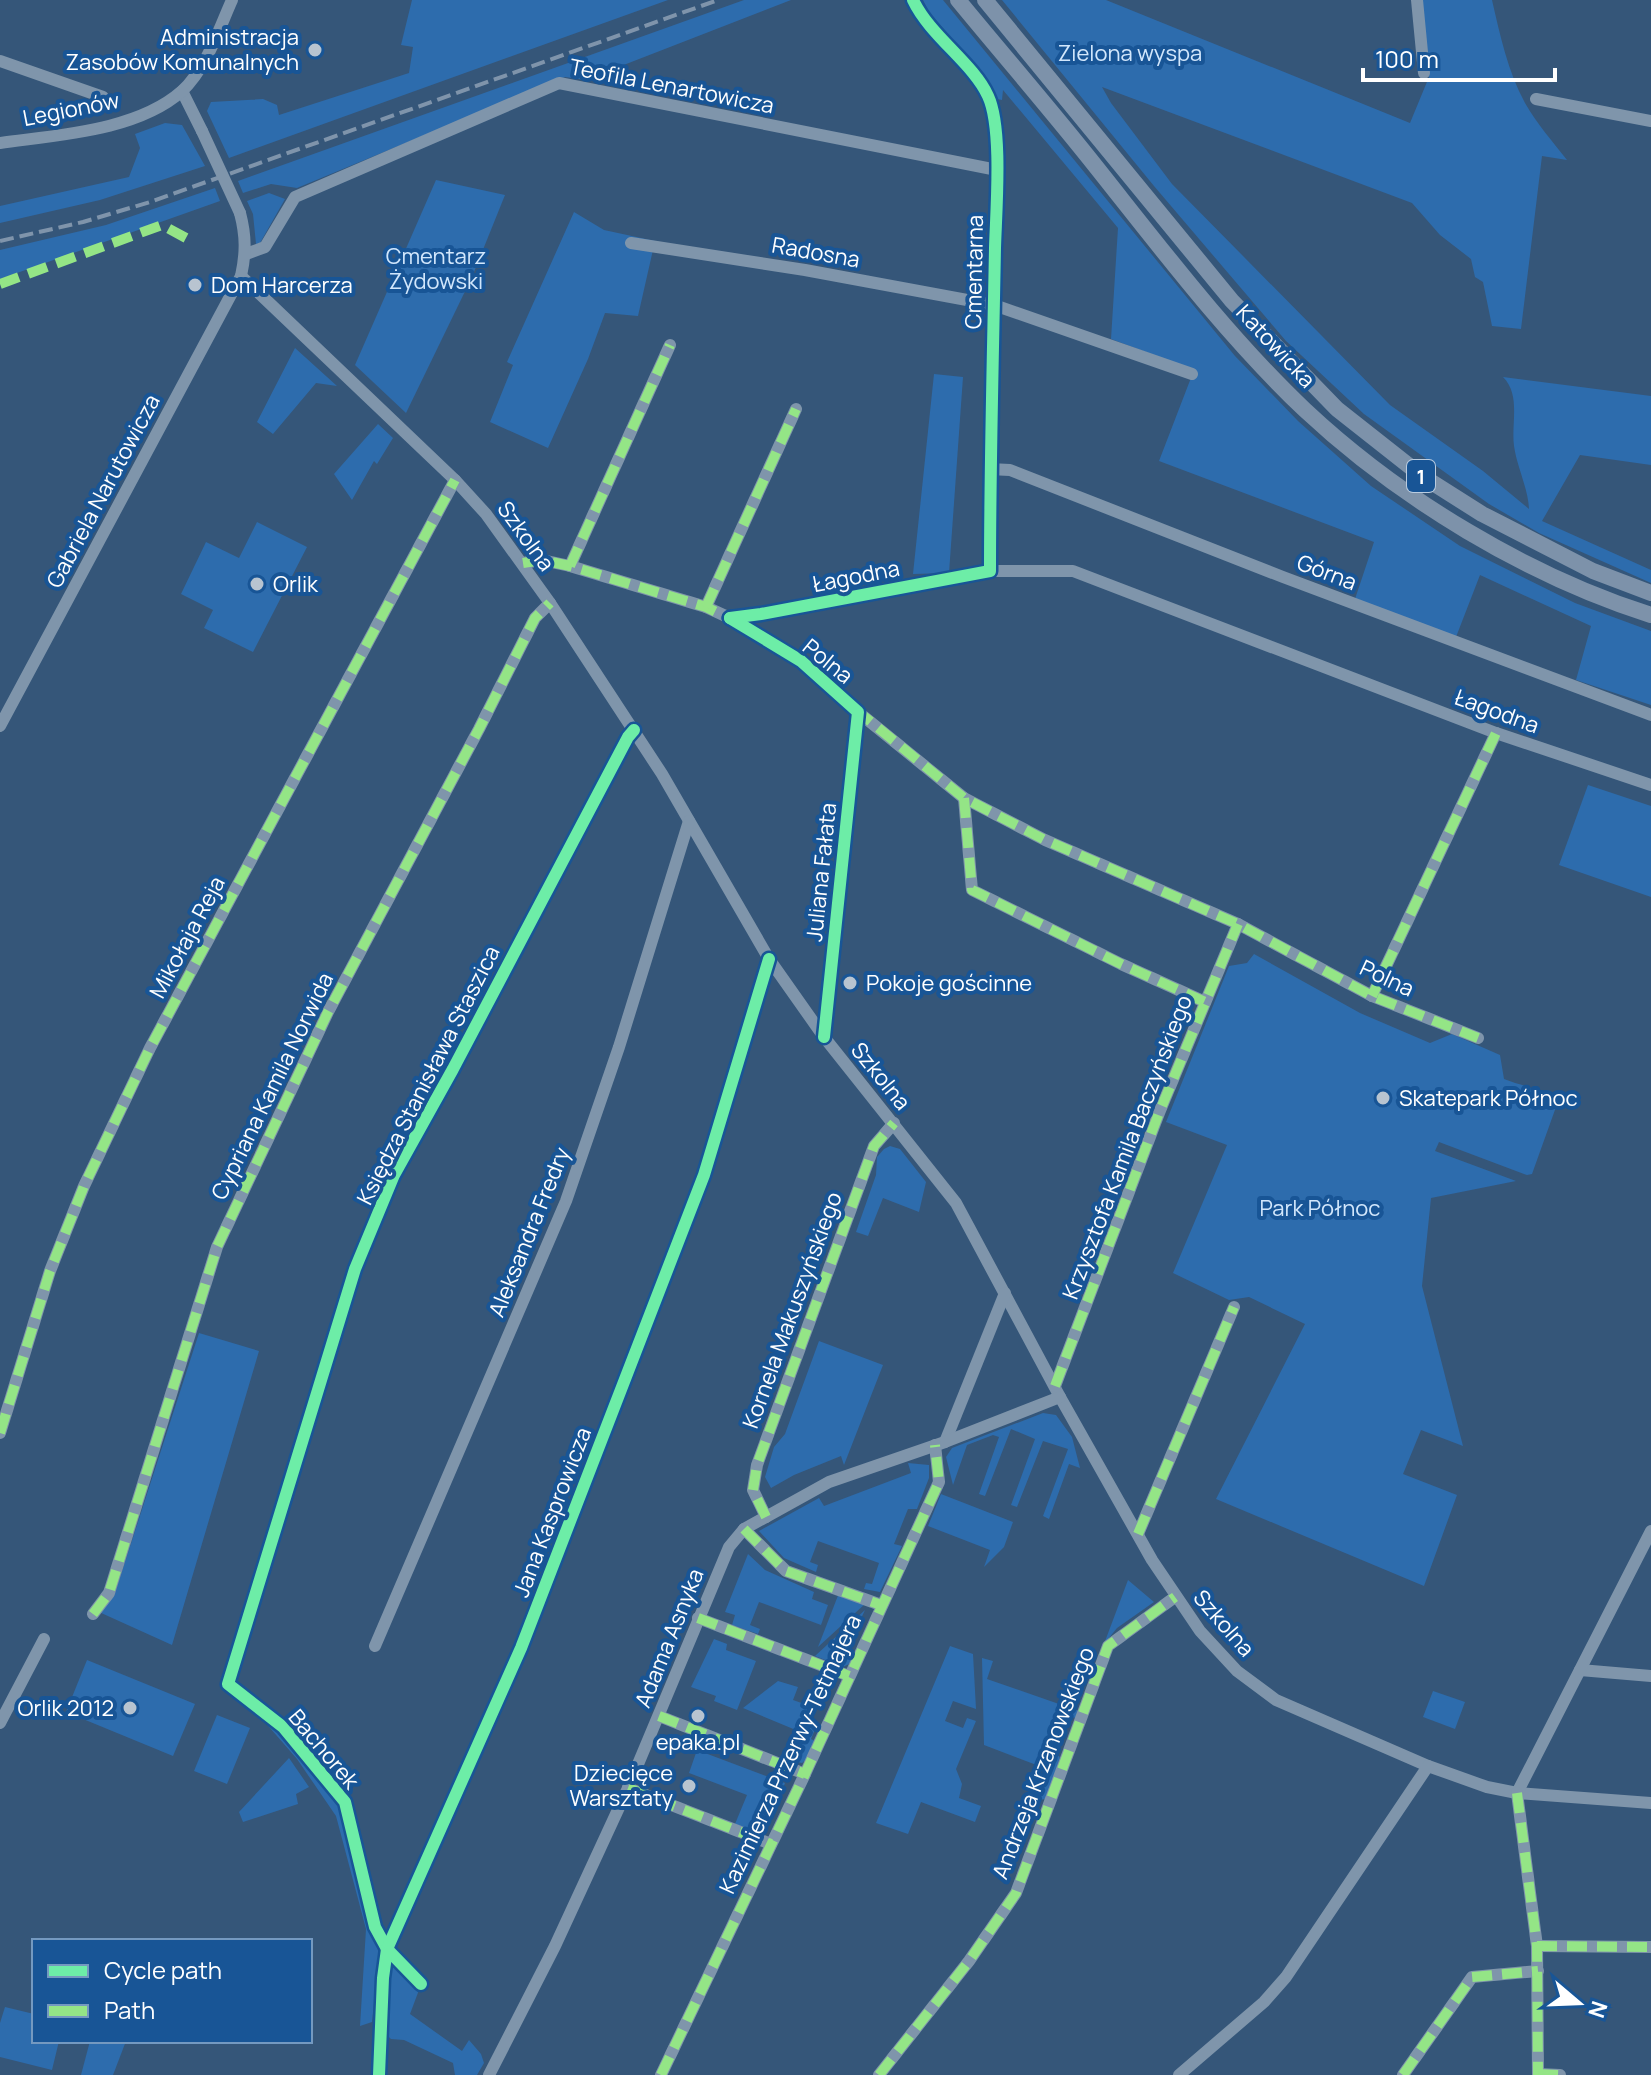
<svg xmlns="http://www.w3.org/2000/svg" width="1651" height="2075" viewBox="0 0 1651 2075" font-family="Manrope,sans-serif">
<rect width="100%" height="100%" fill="#355679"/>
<g fill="#2d6cad">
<path d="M 412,0 L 668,0 L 229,158 L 207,111 L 211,102 L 263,99 L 277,105 L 279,115 L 409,73 L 413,47 L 401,45 Z"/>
<path d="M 744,0 L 791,0 L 585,80 L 565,77 L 297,188 L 271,184 L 243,193 L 238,181 Z"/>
<path d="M 923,0 L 943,0 L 1235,356 L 1298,421 L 1371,486 L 1460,546 L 1575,603 L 1651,631 L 1651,705 L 1576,680 L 1591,626 L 1480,575 L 1456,637 L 1355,599 L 1374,542 L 1159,461 L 1194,370 L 1111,339 L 1118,228 L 1003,90 L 1002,100 L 997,99 L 986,78 L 929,12 Z"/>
<path d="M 1002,0 L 1106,0 L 1410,123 L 1429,77 L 1422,0 L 1492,0 C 1500,35 1508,72 1525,103 C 1537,124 1553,142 1567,160 L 1542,156 L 1521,329 L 1492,326 L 1483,282 L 1475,277 L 1471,259 L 1440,235 L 1412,203 L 1102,87 L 1111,103 L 1172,184 L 1390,405 L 1483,471 L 1529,509 C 1528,488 1517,467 1514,446 C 1511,423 1521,395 1503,377 L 1651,396 L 1651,465 L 1580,455 L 1542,521 L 1651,570 L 1651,583 L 1539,533 L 1489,504 L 1364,414 L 1286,341 L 1154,186 Z"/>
<path d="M 165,123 L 182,125 L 205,166 L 100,200 L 0,223 L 0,206 L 129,177 L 140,148 L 135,134 Z"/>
<path d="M 436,180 L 505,195 L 472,277 L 406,413 L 355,365 Z"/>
<path d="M 215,188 L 220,201 L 0,279 L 0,250 L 106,225 Z"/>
<path d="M 269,193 L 285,199 L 260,243 L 256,244 L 253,214 L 247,201 Z"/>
<path d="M 574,212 L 604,230 L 655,241 L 638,316 L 605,313 L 588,359 L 548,448 L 490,422 L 513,365 L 507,362 Z"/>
<path d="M 295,348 L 337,386 L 316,383 L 273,434 L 257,422 Z"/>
<path d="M 934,374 L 963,377 L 949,573 L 913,574 Z"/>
<path d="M 378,424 L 393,438 L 377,464 L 374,461 L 352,500 L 334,474 Z"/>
<path d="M 257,522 L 307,547 L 253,652 L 204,628 L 213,610 L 181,594 L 206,542 L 239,558 Z"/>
<path d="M 1588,785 L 1651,806 L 1651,897 L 1559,865 Z"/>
<path d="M 1254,954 L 1360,1013 L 1430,1043 L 1452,1034 L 1500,1055 L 1504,1079 C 1524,1087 1544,1088 1556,1107 L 1532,1174 L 1527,1175 L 1439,1142 L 1435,1151 L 1516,1181 L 1431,1198 L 1422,1286 L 1463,1446 L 1421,1430 L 1403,1474 L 1457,1495 L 1424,1586 L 1216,1499 L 1305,1324 L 1249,1297 L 1229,1300 L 1173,1273 L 1227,1145 L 1166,1122 L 1229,966 L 1247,963 Z"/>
<path d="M 890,1146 L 900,1149 L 926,1182 L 919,1212 L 883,1198 L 868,1236 L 856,1232 L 876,1175 L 877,1157 L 884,1149 Z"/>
<path d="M 199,1333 L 259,1351 L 172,1645 L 99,1612 L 114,1596 Z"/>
<path d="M 819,1341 L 883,1365 L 844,1465 L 841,1456 L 794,1475 L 771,1488 L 765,1477 L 774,1447 L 785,1434 Z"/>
<path d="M 1043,1413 L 1056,1415 L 1072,1437 L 1080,1468 L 1069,1464 L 1049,1519 L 1043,1516 L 1068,1449 L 1043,1441 L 1017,1507 L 1011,1505 L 1035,1439 L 1011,1429 L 985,1496 L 979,1494 L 999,1437 L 993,1435 L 967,1445 L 953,1485 L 946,1457 L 952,1448 Z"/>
<path d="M 908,1463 L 929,1465 L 929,1478 L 917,1509 L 908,1509 L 894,1544 L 902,1546 L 880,1592 L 864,1589 L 866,1583 L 872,1584 L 879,1563 L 818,1541 L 810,1562 L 818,1565 L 816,1572 L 784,1558 L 759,1531 L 819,1498 L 824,1506 L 911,1473 Z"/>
<path d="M 941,1494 L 1013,1522 L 1004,1547 L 984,1567 L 990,1550 L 928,1526 Z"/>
<path d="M 748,1554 L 765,1570 L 814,1592 L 812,1599 L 828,1605 L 821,1625 L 759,1602 L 750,1625 L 760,1629 L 758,1634 L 732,1625 L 735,1615 L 725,1612 Z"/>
<path d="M 1128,1580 L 1154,1602 L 1117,1628 L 1104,1644 Z"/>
<path d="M 839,1593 L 866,1603 L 818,1647 Z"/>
<path d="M 865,1610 L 844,1655 L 853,1658 L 849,1664 L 843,1667 L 815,1656 Z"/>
<path d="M 714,1639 L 727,1644 L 726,1650 L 756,1661 L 737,1710 L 714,1701 L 716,1696 L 691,1687 Z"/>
<path d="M 950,1646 L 973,1654 L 976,1709 L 953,1701 L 945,1721 L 963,1728 L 967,1718 L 976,1721 L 956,1769 L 962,1784 L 959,1798 L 981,1806 L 975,1822 L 921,1802 L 908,1834 L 876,1823 Z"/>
<path d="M 982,1658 L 993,1661 L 987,1679 L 1079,1711 L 1076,1718 L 1065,1716 L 1052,1752 L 1060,1757 L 1047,1799 L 1037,1800 L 1047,1769 L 984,1745 Z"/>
<path d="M 87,1660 L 195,1704 L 173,1756 L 66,1712 Z"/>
<path d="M 778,1681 L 798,1687 L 793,1700 L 810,1706 L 806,1716 L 818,1722 L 811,1739 L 815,1741 L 808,1758 L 802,1763 L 793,1761 L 803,1733 L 743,1708 Z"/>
<path d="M 1433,1691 L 1465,1702 L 1455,1729 L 1423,1717 Z"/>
<path d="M 257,1713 L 289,1743 L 333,1793 L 349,1834 L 380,1946 L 372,2022 L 360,2026 L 366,1929 L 336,1816 L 297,1759 Z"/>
<path d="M 217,1715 L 250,1728 L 227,1784 L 194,1771 Z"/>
<path d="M 697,1750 L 785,1783 L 771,1819 L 763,1815 L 756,1832 L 735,1824 L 747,1795 L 689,1773 Z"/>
<path d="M 289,1758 L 309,1787 L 296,1794 L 298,1804 L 243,1822 L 239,1812 Z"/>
<path d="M 389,1967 L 398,1968 L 419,1990 L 410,2014 L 462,2051 L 469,2040 L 481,2054 L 484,2063 L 477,2075 L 455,2075 L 453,2063 L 404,2040 L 391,2039 L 386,2034 Z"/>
<path d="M 5,2007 L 34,2014 L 34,2041 L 59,2041 L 52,2070 L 0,2057 L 0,2023 Z"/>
<path d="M 90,2041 L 126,2041 L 113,2075 L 81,2075 Z"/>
</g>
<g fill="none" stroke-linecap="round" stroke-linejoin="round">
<g stroke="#7f95ab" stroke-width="12">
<path d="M 913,0 C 930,36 973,63 988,96 C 1003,128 996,211 995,248 C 993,356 990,463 990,571"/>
<path d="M 1417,0 L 1424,73"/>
<path d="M 0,61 L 103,97"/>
<path d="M 182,91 L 202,131"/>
<path d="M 1536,99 L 1651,121"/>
<path d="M 0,143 C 57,135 137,131 182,91 C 206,69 219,29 232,0"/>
<path d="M 631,243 L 805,270 L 994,305 L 1192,374"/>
<path d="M 246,254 L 265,247 L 295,197 L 559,83 L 997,170"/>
<path d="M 241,276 L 455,480 L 486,514 L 550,603 L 662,774 L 769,959 L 824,1037 L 956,1203 L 1060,1397 L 1152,1560 L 1200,1631 L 1237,1671 L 1276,1700 L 1428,1766 L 1487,1787 L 1517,1793 L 1651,1803"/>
<path d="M 989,469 L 1010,470 L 1283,577 L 1651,715"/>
<path d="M 523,563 L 542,560 L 570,566 L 706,607 L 730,618 L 801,661 L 858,712 L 964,798 L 1045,840 L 1238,924 L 1372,996 L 1478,1038"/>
<path d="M 570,566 L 670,345"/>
<path d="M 706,607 L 796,409"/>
<path d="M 730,618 L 761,614 L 990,571 L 1073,571 L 1496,733 L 1651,785"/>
<path d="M 0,726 L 241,276 C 246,253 246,236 240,213"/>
<path d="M 964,798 L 972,890 L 1121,964 L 1205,1002"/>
<path d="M 1372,996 L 1496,733"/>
<path d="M 824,1037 L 858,712"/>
<path d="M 1055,1386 L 1159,1113 L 1238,924"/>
<path d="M 0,1433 L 50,1271 L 84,1186 L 150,1048 L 455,480"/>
<path d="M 945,1442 L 1005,1293"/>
<path d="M 766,1517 L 753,1490 L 757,1465 L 874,1146 L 894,1123"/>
<path d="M 744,1529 L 786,1571 L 881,1605"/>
<path d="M 1138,1534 L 1234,1307"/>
<path d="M 93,1614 L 109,1593 L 217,1247 L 328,1012 L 479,729 L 535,618 L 550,603"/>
<path d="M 698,1618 L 849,1676"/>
<path d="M 375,1646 L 566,1201 L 619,1047 L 689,821"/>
<path d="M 1580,1670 L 1651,1676"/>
<path d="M 659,1716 L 805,1774"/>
<path d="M 0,1723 L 44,1639"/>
<path d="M 628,1788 L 771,1844"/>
<path d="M 1517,1793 L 1651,1531"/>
<path d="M 1517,1793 L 1537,1946 L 1538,2075"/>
<path d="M 1537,1946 L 1651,1947"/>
<path d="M 421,1984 L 387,1949 L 375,1927 L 345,1802 L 283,1727 L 228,1684 L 355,1269 L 394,1175 L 453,1069 L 628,737 L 634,730"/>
<path d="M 1538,2074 L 1560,2075"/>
<path d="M 379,2075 L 383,1978 L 387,1949 L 521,1648 L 704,1175 L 769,959"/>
<path d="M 489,2075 L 555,1946 L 628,1788 L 729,1547 L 744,1529 L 829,1482 L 945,1442 L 1060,1397"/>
<path d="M 661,2075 L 805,1774 L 939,1482 L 935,1445"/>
<path d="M 879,2075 L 969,1961 L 1016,1893 L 1108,1646 L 1175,1597"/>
<path d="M 1179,2075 L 1264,2002 L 1286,1977 L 1428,1766"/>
<path d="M 1403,2075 L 1472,1977 L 1538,1971"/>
</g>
<g stroke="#7d92aa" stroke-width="16">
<path d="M 958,0 C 1004,56 1052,111 1097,168 C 1163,251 1228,337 1305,410 C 1400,499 1528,576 1651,615"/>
<path d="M 985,0 L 1232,301 L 1337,409 L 1422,476 L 1482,514 L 1593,571 L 1651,593"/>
</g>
<path stroke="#7f94ab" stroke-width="4" stroke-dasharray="14 6" stroke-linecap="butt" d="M 0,241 L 83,222 L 150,202 L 718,0"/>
<path stroke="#7f95ab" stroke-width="12" d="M 202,131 L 240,213"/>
<g stroke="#94e586" stroke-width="10" stroke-dasharray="20 10" stroke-linecap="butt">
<path d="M 0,284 L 162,225 L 186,238"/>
<path d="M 523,563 L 542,560 L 570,566 L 706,607 L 736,622"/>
<path d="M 570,566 L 670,345"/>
<path d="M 706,607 L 796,409"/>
<path d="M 855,709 L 964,798 L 1045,840 L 1238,924 L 1372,996 L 1478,1038"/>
<path d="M 964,798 L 972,890 L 1121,964 L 1205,1002"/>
<path d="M 1372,996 L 1496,733"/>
<path d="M 1055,1386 L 1159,1113 L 1238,924"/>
<path d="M 0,1433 L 50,1271 L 84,1186 L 150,1048 L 455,480"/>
<path d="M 766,1517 L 753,1490 L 757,1465 L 874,1146 L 894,1123"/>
<path d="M 744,1529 L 786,1571 L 881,1605"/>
<path d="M 1138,1534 L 1234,1307"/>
<path d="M 93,1614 L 109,1593 L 217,1247 L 328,1012 L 479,729 L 535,618 L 550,603"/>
<path d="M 698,1618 L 849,1676"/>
<path d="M 659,1716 L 805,1774"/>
<path d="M 628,1788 L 771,1844"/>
<path d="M 1517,1793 L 1537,1946 L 1538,2075"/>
<path d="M 1537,1946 L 1651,1947"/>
<path d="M 1538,2074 L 1560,2075"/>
<path d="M 661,2075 L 805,1774 L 939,1482 L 935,1445"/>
<path d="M 879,2075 L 969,1961 L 1016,1893 L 1108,1646 L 1175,1597"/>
<path d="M 1403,2075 L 1472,1977 L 1538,1971"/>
</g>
<defs>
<g id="cycleway">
<path d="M 730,618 L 761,614 L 990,571 C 990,463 993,356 995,248 C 996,211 1003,128 988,96 C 973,63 930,36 913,0"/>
<path d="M 730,618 L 801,661 L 858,712 L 824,1037"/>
<path d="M 421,1984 L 387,1949 L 375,1927 L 345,1802 L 283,1727 L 228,1684 L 355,1269 L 394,1175 L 453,1069 L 628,737 L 634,730"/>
<path d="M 379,2075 L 383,1978 L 387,1949 L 521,1648 L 704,1175 L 769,959"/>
</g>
</defs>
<use href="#cycleway" stroke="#185596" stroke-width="17"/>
<use href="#cycleway" stroke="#6deda7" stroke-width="12"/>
</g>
<g fill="#b8c4d0" stroke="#185596" stroke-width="3">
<circle cx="315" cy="50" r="8"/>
<circle cx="195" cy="285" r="8"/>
<circle cx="257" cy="584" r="8"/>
<circle cx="850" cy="983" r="8"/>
<circle cx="1383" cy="1098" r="8"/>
<circle cx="130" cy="1708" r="8"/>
<circle cx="698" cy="1716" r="8"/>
<circle cx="689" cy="1786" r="8"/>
</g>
<g text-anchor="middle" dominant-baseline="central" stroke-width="8" stroke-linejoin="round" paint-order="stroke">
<rect fill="#185596" stroke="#bacce0" stroke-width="2" x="1407" y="460" width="28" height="32" rx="6"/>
<g font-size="20" font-weight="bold" fill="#fff">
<text x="1421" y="476">1</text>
</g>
<g font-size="22" fill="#fff" stroke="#185596" text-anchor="start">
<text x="299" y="37" text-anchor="end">Administracja<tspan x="299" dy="25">Zasobów Komunalnych</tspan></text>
<text x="211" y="285">Dom Harcerza</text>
<text x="273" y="584">Orlik</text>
<text x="866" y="983">Pokoje gościnne</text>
<text x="1399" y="1098">Skatepark Północ</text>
<text x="114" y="1708" text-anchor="end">Orlik 2012</text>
<text x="698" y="1742" text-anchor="middle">epaka.pl</text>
<text x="673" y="1773" text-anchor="end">Dziecięce<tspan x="673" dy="25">Warsztaty</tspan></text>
</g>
<g font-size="22" fill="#d2e7fc" stroke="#185596">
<text x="1130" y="53">Zielona wyspa</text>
<text x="436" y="256">Cmentarz<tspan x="436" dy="25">Żydowski</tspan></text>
<text x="1320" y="1208">Park Północ</text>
</g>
<g font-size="22" fill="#fff" stroke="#185596">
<text transform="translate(672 86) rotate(11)">Teofila Lenartowicza</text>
<text transform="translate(71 109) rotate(-11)">Legionów</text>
<text transform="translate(816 252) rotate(10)">Radosna</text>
<text transform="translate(974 272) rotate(-89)">Cmentarna</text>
<text transform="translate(1276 346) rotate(47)">Katowicka</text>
<text transform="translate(103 491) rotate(-62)">Gabriela Narutowicza</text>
<text transform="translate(526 536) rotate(54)">Szkolna</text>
<text transform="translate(1327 572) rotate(21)">Górna</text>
<text transform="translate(856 576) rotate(-11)">Łagodna</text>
<text transform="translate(828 661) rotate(39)">Polna</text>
<text transform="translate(1497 711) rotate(20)">Łagodna</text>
<text transform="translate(821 872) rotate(-84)">Juliana Fałata</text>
<text transform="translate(187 937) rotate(-62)">Mikołaja Reja</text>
<text transform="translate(1387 978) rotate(25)">Polna</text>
<text transform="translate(428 1075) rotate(-63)">Księdza Stanisława Staszica</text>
<text transform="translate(881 1076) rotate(51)">Szkolna</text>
<text transform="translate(272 1086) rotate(-64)">Cypriana Kamila Norwida</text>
<text transform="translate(1127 1147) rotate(-69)">Krzysztofa Kamila Baczyńskiego</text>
<text transform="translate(529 1232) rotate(-68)">Aleksandra Fredry</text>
<text transform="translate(792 1310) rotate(-70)">Kornela Makuszyńskiego</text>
<text transform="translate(552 1512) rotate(-69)">Jana Kasprowicza</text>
<text transform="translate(1224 1623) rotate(49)">Szkolna</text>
<text transform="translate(669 1638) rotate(-68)">Adama Asnyka</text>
<text transform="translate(324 1749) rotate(50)">Bachorek</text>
<text transform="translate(790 1754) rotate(-65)">Kazimierza Przerwy-Tetmajera</text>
<text transform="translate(1043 1763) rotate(-69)">Andrzeja Krzanowskiego</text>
</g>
</g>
<rect x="32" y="1939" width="280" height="104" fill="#185596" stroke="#7499c0" stroke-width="2"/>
<rect x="48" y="1965" width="40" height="12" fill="#6deda7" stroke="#7499c0" stroke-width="2"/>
<text x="104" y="1979" font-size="24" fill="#ffffff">Cycle path</text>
<rect x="48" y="2005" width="40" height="12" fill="#94e586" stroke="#7499c0" stroke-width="2"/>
<text x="104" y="2019" font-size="24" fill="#ffffff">Path</text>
<g transform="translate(1579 2003) rotate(109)" stroke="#185596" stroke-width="6" paint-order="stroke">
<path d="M0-6L14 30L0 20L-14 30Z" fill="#ffffff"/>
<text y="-12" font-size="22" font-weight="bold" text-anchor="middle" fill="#ffffff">N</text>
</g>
<path d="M1363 68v12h192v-12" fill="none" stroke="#ffffff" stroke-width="4"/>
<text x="1375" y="68" font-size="24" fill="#ffffff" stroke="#185596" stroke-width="6" paint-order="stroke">100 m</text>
</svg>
